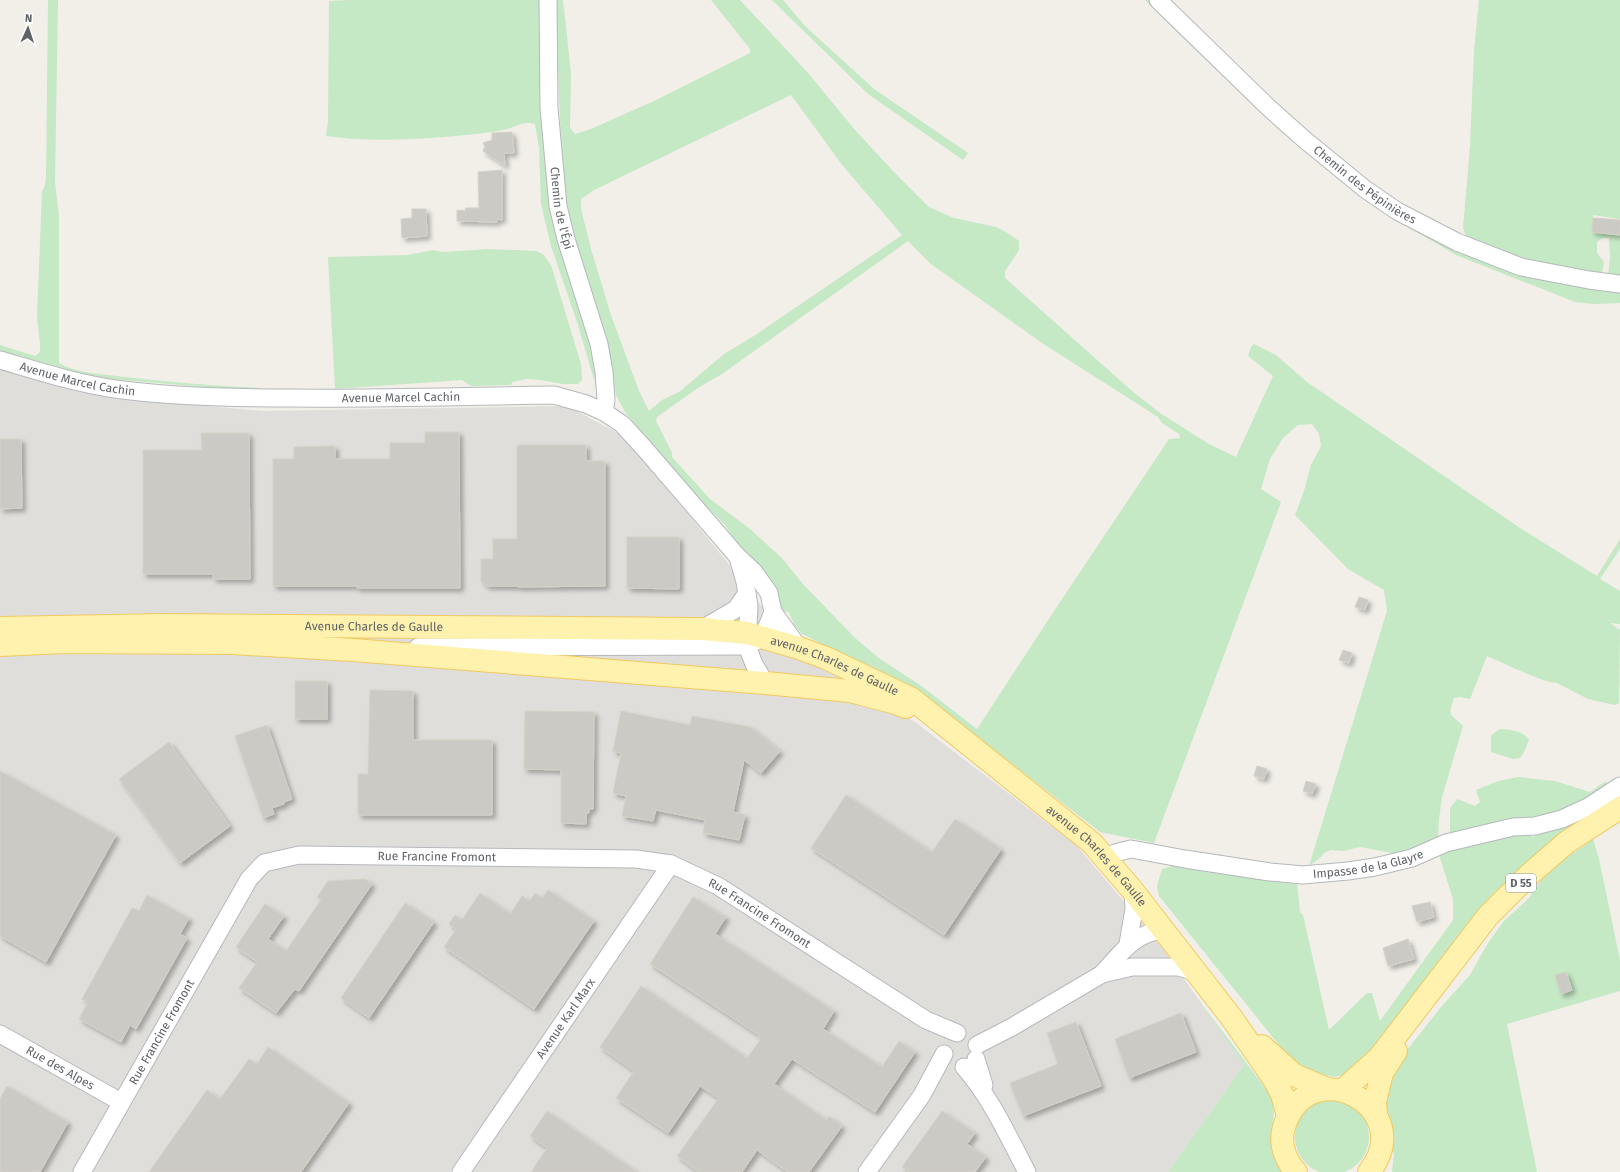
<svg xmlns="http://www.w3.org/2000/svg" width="1620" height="1172" viewBox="0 0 1620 1172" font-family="'Fira Sans',sans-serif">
<defs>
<filter id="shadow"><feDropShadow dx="3.5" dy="3.5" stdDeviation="2" flood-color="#0004"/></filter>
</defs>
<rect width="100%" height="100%" fill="#f1efe8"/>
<path fill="#e0deda" d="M 0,368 L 134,399 L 262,411 L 567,406 L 625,437 L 732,568 L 787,639 L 915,722 L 1076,845 L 1160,944 L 1244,1065 L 1168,1172 L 0,1172 Z"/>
<g fill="#c5e8c5" fill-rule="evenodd">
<path d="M 48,0 L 58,0 L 55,182 L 59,216 L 59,363 C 78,374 104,374 125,377 C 170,382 214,386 259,388 L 257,389 L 205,387 L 111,379 L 57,368 L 0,351 L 0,345 L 35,356 L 40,352 L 40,344 L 37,317 L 42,192 L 45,185 L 46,178 Z"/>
<path d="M 350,0 L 543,0 L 547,104 L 594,351 L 596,378 L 594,380 L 578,325 L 551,246 L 541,204 L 539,148 L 535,124 C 523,120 514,128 503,130 C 494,132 484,133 476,134 C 426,139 376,143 326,136 L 328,121 L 329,1 Z"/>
<path d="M 555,0 L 563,0 L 571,73 L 570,128 L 575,134 L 591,129 L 654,101 L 750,53 L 750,49 L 711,0 L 740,0 L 808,73 L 855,130 L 894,172 L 929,207 L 954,218 L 996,227 L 1006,232 L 1019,241 L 1019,250 L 1005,271 L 1005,278 L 1132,391 L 1160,413 L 1209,444 L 1236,457 L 1273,376 L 1248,356 L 1251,347 L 1254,344 L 1276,355 L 1307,382 L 1520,528 L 1597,576 L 1620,539 L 1620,549 L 1600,579 L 1620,591 L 1620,624 L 1610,623 L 1620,630 L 1619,703 L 1615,705 L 1588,699 L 1557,683 C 1543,683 1502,662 1487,656 L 1470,699 L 1460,697 L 1454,698 L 1450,711 L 1452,716 L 1463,726 L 1442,797 L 1439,819 L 1438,841 L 1413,852 L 1392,853 L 1360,847 L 1343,851 L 1331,850 L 1324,853 L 1320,858 L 1309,866 L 1387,611 L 1384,590 L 1348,569 L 1295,515 L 1304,491 L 1311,465 L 1321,446 L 1319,434 L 1312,424 L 1298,425 L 1283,438 L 1270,459 L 1261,489 L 1281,502 L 1154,843 L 1100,832 L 980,739 L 914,690 L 802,634 L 795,626 L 788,611 L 784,613 L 725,525 L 698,498 L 625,412 L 616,395 L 610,362 L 564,211 ZM 791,95 L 843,166 L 902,235 L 757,334 L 724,354 L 679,392 L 662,400 L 649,411 L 639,391 L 611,315 L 591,249 L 581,209 L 581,199 L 594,190 ZM 908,241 L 931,264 L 1042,343 L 1158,417 L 1162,423 L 1179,434 L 1180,438 L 1169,439 L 1058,605 L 977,729 L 920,685 L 880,659 L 855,638 L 803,584 L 782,558 L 750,529 L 710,499 L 672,457 L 672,453 L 656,421 L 657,417 L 698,388 L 722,374 Z"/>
<path d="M 772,0 L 783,0 L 805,26 L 874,89 L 968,153 L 963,160 L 868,94 Z"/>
<path d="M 1145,0 L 1153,0 L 1282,124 L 1460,248 L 1620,287 L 1620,303 L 1593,304 L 1575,302 L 1456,255 L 1384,213 L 1342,182 L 1279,130 L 1181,36 Z"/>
<path d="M 1479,0 L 1620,0 L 1620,219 L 1593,215 L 1595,233 L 1620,235 L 1620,280 L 1608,277 L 1610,257 L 1609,238 C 1604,238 1600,238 1597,242 L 1597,253 L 1604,262 L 1602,273 L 1597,275 L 1549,269 L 1468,241 L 1463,228 L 1470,146 L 1474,51 Z"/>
<path d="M 489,249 L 536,251 L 543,254 L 551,265 L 581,364 L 582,380 L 578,384 L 563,384 L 540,380 L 527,379 L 512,382 L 511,385 L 471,386 L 462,380 L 335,389 L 328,257 L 408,255 L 433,250 L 442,252 Z"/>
<path d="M 1500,729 C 1511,730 1522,730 1529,740 L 1524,752 L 1520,758 L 1513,759 L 1491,752 L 1491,735 Z"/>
<path d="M 1518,777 L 1555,781 L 1590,792 L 1606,781 L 1607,784 L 1603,792 L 1565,812 L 1450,834 L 1450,808 L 1457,799 L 1475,806 L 1480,802 L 1476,790 L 1498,781 Z"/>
<path d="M 1577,821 L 1524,864 L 1488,899 L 1466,926 L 1371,1052 L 1346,1074 L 1334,1077 L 1309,1072 L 1299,1068 L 1288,1056 L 1159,896 L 1157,886 L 1162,869 L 1172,866 L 1297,881 L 1300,912 L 1303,915 L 1329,1030 L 1367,993 L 1372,993 L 1380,1021 L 1453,920 L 1453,899 L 1440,858 L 1441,852 L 1517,833 L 1527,833 L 1533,837 L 1538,833 Z"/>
<path d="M 1593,839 L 1599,859 L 1620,960 L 1620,991 L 1507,1024 L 1537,1172 L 1392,1172 L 1394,1153 L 1391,1150 L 1392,1132 L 1383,1097 L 1396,1064 L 1441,1007 L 1470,975 L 1488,943 L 1503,922 L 1529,898 L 1539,883 L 1549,870 Z"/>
<path d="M 1194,994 L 1273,1098 C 1277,1127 1263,1143 1282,1172 L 1168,1172 L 1244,1065 Z"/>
<circle cx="1332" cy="1137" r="37"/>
</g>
<g fill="#cccac5" stroke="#d6d1c6" filter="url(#shadow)">
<path d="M 512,132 L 514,153 L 504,153 L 505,166 L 483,151 L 485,146 L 483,143 L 492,140 L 492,133 Z"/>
<path d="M 502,170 L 502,220 L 497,219 L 497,222 L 457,221 L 457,210 L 466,211 L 465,208 L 479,208 L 478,172 Z"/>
<path d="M 412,209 L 426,209 L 427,236 L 402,238 L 401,219 L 412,218 Z"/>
<path d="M 1593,218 L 1620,220 L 1620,235 L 1592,232 Z"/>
<path d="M 425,432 L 459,432 L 460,588 L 357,588 L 357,586 L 273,586 L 273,459 L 294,459 L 294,447 L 335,446 L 335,459 L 390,459 L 390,443 L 425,443 Z"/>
<path d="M 201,433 L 249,433 L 250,579 L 213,579 L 213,574 L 143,574 L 143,450 L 202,450 Z"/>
<path d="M 0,439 L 21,439 L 22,508 L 0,509 Z"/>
<path d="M 517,445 L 586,445 L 586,461 L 605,461 L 605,586 L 518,587 L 518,586 L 487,586 L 481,581 L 481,559 L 493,559 L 493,539 L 517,539 Z"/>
<path d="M 627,537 L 679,537 L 679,589 L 627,588 Z"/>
<path d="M 1359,597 L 1368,600 L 1365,610 L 1355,607 Z"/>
<path d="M 1343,650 L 1352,653 L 1349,663 L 1339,660 Z"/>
<rect x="295" y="681" width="32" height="38"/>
<path d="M 370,690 L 413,691 L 413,740 L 492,740 L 492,815 L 358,815 L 358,774 L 368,774 Z"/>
<path d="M 525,711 L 594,712 L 593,809 L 589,809 L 589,813 L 586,813 L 586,824 L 561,823 L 561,770 L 524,769 Z"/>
<path d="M 621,711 L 690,725 L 692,716 L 750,727 L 780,751 L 761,773 L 744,760 L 733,812 L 745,815 L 739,840 L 703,833 L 705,820 L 656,810 L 653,821 L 622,816 L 626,796 L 613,793 L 621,753 L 613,751 Z"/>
<path d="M 267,725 L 292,799 L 284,802 L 284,804 L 272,808 L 274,814 L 263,818 L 235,736 Z"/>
<path d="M 169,742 L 230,826 L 180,863 L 119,779 Z"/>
<path d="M 1257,766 L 1267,769 L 1264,779 L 1254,776 Z"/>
<path d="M 0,771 L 116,835 L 46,962 L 0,936 Z"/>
<path d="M 1306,781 L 1316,784 L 1312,794 L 1303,791 Z"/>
<path d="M 846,795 L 932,852 L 955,819 L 1001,849 L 944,935 L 811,848 Z"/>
<path d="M 365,879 L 372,884 L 299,991 L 295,989 L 276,1013 L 239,988 L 257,962 L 236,947 L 265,904 L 284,916 L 268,939 L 286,951 L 321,900 L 317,897 L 328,881 Z"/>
<path d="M 548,890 L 594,921 L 534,1009 L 444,947 L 456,929 L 449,924 L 455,915 L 462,920 L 480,893 L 510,914 L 522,896 L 530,901 L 535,893 L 542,898 Z"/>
<path d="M 147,895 L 189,918 L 180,934 L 187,938 L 136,1029 L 130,1025 L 121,1042 L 79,1019 L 88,1002 L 82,999 L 132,908 L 139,911 Z"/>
<path d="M 693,897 L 726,917 L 715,934 L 834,1011 L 823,1029 L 882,1067 L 899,1041 L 915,1052 L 875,1112 L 792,1059 L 774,1084 L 826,1120 L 829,1116 L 842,1126 L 809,1172 L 788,1172 L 757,1150 L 742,1172 L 699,1172 L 677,1156 L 719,1098 L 700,1086 L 668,1133 L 616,1098 L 634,1071 L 600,1047 L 641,986 L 747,1058 L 761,1039 L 758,1037 L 759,1035 L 650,964 Z"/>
<path d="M 1430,902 L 1434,917 L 1417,922 L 1412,906 Z"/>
<path d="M 405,903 L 434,922 L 369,1018 L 341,998 Z"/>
<path d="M 1408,939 L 1414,959 L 1388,966 L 1383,948 Z"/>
<path d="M 1566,972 L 1572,990 L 1561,994 L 1555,975 Z"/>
<path d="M 1181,1013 L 1196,1052 L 1129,1078 L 1115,1039 Z"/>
<path d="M 1076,1022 L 1101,1086 L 1023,1116 L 1010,1083 L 1058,1064 L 1047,1033 Z"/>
<path d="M 268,1047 L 349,1103 L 301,1172 L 149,1172 L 207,1090 L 220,1099 L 249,1059 L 257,1064 Z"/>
<path d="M 7,1086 L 68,1122 L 40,1172 L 0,1172 L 0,1099 Z"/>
<path d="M 547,1111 L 637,1172 L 531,1172 L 547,1148 L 530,1136 Z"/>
<path d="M 942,1111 L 975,1133 L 967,1144 L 986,1157 L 975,1172 L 909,1172 L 902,1167 Z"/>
</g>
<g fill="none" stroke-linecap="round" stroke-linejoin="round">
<defs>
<g id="minor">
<path id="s1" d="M 548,0 L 549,108 L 558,206 L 566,239 L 599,344 L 604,372 L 606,400 L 604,412"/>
<path id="s2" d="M 1158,0 L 1268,107 L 1305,140 L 1365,189 L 1397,211 L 1457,242 L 1521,267 L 1589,280 L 1620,284"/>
<path id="s3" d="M 0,360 C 38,371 75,383 115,389 C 172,397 232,398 290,398 C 378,399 466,396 554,395 L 586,404 L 604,412 L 622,424 L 644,448 L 738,557 L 754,572 L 769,593 L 773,612 L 799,648"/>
<path d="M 738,557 L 745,582 L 749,606 L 747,646 L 754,664 L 765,683"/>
<path d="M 702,629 L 736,609 L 747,593"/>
<path d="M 418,647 L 747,646 L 763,637 L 773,612"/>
<path id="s4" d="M 1106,858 L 1115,853 L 1131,849 L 1185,859 L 1270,872 L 1303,875 L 1348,871 L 1375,867 L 1412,858 L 1446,843 L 1513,827 L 1535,826 L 1562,819 L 1588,807 L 1620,786"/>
<path d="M 1128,944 L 1134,909 L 1133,891"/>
<path d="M 1102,974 C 1120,954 1134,933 1163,930"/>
<path id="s5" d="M 0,1034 L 121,1102"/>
<path d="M 977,1045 L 1012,1027 L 1102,974 L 1132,967 L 1179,967 L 1196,972"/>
<path d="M 976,1059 L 984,1085"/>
<path d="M 964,1067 C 991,1098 1008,1136 1027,1172"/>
<path id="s6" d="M 82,1172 L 249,879 L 264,863 L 299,855 L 636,859 L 671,864 L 718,886 L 926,1020 L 957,1033"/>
<path id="s7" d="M 461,1172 L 671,864"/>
<path d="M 867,1172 L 922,1095 L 944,1054"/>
</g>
<g id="major">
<path id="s8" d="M 0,628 L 164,625 L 702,629 L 747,633 L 799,648 L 826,658 L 912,699 L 1092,843 L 1133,891 L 1231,1017 L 1274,1079 L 1282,1094 L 1288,1116"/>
<path d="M 0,645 L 64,642 L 232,643 L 353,650 L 765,683 L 850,691 L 896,703 L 906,707"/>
<path d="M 1262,1046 L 1294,1075 L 1327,1089"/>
<path d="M 1343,1090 L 1379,1058 L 1488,916 L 1529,875 L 1567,842 L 1620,808"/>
<path d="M 1376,1116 L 1375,1102 L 1382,1073 L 1396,1051"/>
<path d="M 1296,1172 C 1285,1160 1279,1143 1284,1127 C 1309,1048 1420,1108 1369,1172"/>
</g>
</defs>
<use href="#minor" stroke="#b5b8bc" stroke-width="19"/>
<use href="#major" stroke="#f2c960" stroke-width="24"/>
<use href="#minor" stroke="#fff" stroke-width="17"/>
<use href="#major" stroke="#fff2af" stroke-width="22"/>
</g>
<g text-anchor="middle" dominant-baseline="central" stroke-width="3" stroke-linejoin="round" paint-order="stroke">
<rect fill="#fff" stroke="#8f9295" stroke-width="1" x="1506" y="874" width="30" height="18" rx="3"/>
<g font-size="11" font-weight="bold" fill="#5f6368">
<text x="1521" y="883">D 55</text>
</g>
<g font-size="12" fill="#5f6368" stroke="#fff">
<text stroke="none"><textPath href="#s2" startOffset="278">Chemin des Pépinières</textPath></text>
<text stroke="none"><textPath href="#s1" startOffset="209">Chemin de l'Épi</textPath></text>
<text stroke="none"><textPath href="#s3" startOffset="80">Avenue Marcel Cachin</textPath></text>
<text stroke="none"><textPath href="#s3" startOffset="405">Avenue Marcel Cachin</textPath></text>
<text stroke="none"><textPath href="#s8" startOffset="374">Avenue Charles de Gaulle</textPath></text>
<text stroke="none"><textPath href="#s8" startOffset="841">avenue Charles de Gaulle</textPath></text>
<text stroke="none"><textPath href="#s6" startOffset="533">Rue Francine Fromont</textPath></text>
<text stroke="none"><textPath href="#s8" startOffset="1168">avenue Charles de Gaulle</textPath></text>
<text stroke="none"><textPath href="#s4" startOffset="267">Impasse de la Glayre</textPath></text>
<text stroke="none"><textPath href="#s6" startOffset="869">Rue Francine Fromont</textPath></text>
<text stroke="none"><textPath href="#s7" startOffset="186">Avenue Karl Marx</textPath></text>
<text stroke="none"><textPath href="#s6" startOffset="161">Rue Francine Fromont</textPath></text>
<text stroke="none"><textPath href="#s5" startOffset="69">Rue des Alpes</textPath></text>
</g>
</g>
<g transform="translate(28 28) rotate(3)" stroke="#ffffff" stroke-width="3" paint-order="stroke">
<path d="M0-3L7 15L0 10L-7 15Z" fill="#5f6368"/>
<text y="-6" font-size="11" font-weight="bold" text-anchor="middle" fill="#5f6368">N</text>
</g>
</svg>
